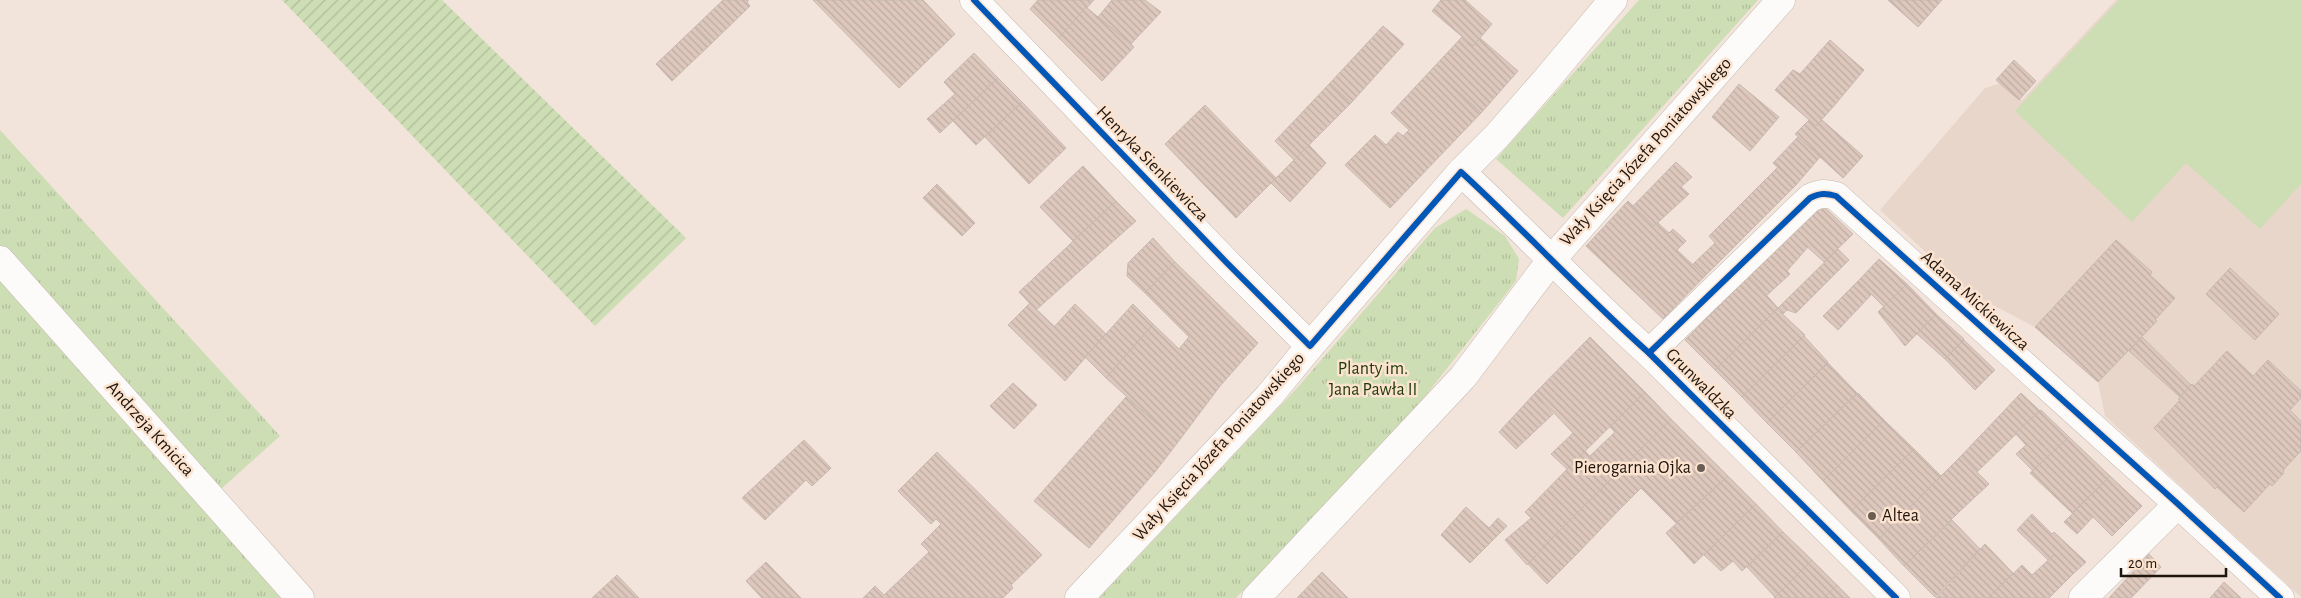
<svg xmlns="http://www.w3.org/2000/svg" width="2301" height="598" viewBox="0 0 2301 598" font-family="'Alegreya Sans',sans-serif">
<defs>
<pattern id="grass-tufts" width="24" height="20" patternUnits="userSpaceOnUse" patternTransform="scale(1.25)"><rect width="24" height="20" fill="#cdddb4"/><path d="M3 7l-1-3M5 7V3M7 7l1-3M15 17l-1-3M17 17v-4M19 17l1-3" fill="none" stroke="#b0bd9a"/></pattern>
<pattern id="garden-furrows" width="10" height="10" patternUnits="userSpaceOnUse" patternTransform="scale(1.25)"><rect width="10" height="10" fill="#cdddb4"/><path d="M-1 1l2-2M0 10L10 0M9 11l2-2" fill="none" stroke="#b0bd9a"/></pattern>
<pattern id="building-back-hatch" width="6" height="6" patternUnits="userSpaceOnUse" patternTransform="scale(1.25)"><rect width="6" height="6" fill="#dec8bd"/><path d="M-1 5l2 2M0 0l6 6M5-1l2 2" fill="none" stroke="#beaba1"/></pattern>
</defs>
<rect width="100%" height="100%" fill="#f2e4da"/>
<path fill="#e8d6ca" d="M 2116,0 L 2301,0 L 2301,597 L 2105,416 L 2098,382 L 2035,327 L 1970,293 L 1880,210 L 1985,88 L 2001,83 L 2022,100 Z"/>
<g fill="url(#grass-tufts)">
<path d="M 1639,0 L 1758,0 L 1563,218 L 1496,159 Z"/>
<path d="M 0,130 L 280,436 L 211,498 L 300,598 L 0,598 Z"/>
<path d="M 1466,209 L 1505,236 L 1519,259 L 1516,281 L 1411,414 L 1236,598 L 1099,598 L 1298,387 L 1435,228 Z"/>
</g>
<path fill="url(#garden-furrows)" d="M 282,0 L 442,0 L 686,238 L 595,326 Z"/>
<path fill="#cdddb4" d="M 2119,0 L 2301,0 L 2301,184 L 2260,229 L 2186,163 L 2132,222 L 2015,111 Z"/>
<g fill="url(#building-back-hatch)" stroke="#c6b9b2">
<path d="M 723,0 L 749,0 L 747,2 L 750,6 L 712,43 L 696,26 Z"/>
<path d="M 813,0 L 923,0 L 955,34 L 899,88 Z"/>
<path d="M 1038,0 L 1094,0 L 1059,38 L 1030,9 Z"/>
<path d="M 1112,0 L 1145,0 L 1161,12 L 1131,44 L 1098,17 Z"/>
<path d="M 1441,0 L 1465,0 L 1492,24 L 1473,46 L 1432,11 Z"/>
<path d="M 1888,0 L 1942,0 L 1918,27 Z"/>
<path d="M 1086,7 L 1134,47 L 1102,81 L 1059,38 Z"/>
<path d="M 696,26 L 712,43 L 672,81 L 656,64 Z"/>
<path d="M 1383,26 L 1404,44 L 1351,103 L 1330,83 Z"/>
<path d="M 1462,37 L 1473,46 L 1480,38 L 1518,71 L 1481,113 L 1433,68 Z"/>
<path d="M 1830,40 L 1864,70 L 1833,107 L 1793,70 L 1800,74 Z"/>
<path d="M 974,53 L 998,78 L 940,133 L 927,119 L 955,94 L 944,82 Z"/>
<path d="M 2014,60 L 2036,81 L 2019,100 L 1996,80 Z"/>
<path d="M 1433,68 L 1481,113 L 1390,208 L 1345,165 L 1375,135 L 1386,145 L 1398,132 L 1403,136 L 1409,130 L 1391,113 Z"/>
<path d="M 1793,70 L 1833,107 L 1816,126 L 1775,90 Z"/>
<path d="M 998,78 L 1022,102 L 976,145 L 953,121 Z"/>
<path d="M 1330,83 L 1351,103 L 1294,160 L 1275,141 Z"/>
<path d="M 1739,84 L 1779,117 L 1750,151 L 1712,117 Z"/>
<path d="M 1022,102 L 1066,148 L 1029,184 L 985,137 Z"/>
<path d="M 1205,105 L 1276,178 L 1236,218 L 1165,144 Z"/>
<path d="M 1809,120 L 1816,126 L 1822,120 L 1863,156 L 1843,178 L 1795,134 Z"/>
<path d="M 1798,137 L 1820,157 L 1796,185 L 1773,163 Z"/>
<path d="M 1309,145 L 1326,163 L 1290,202 L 1271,183 Z"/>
<path d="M 1676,162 L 1692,177 L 1681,187 L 1689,194 L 1654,226 L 1633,206 Z"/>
<path d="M 1083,166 L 1116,201 L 1073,241 L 1040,207 Z"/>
<path d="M 1778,167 L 1796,185 L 1705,276 L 1693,264 L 1715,243 L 1709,236 Z"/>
<path d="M 937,184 L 975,223 L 962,236 L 923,198 Z"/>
<path d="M 1116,201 L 1136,221 L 1036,310 L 1019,292 Z"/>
<path d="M 1628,201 L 1654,226 L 1658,223 L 1669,233 L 1673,229 L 1686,241 L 1677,250 L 1705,276 L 1663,319 L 1586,246 Z"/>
<path d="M 1822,205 L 1853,234 L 1824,262 L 1793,234 Z"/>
<path d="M 1793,234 L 1808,247 L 1787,271 L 1790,274 L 1766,296 L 1749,276 Z"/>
<path d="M 1153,238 L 1175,262 L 1145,293 L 1127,276 L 1128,263 Z"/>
<path d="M 2116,240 L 2152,272 L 2150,275 L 2175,298 L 2155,320 L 2157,321 L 2098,382 L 2035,327 Z"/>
<path d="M 1838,249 L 1849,260 L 1796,313 L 1787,310 L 1783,314 L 1778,308 Z"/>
<path d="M 1879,259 L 1907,284 L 1884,307 L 1858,281 Z"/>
<path d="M 1175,262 L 1258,343 L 1220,386 L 1178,442 L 1106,378 L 1153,324 L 1179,349 L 1189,337 L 1145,293 Z"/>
<path d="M 2230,268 L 2279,314 L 2255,340 L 2206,294 Z"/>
<path d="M 1749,276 L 1778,308 L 1715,370 L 1685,340 Z"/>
<path d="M 1858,281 L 1871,295 L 1838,330 L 1823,316 Z"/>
<path d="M 1907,284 L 1936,314 L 1905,346 L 1878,312 Z"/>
<path d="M 1030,303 L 1086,357 L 1065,381 L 1008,325 Z"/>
<path d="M 1075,304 L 1106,334 L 1085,357 L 1054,327 Z"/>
<path d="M 1133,304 L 1153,324 L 1106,378 L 1085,357 Z"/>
<path d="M 1777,309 L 1805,335 L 1742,397 L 1715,370 Z"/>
<path d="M 1936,314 L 1964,339 L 1945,359 L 1917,334 Z"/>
<path d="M 1804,336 L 1828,362 L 1767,423 L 1742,397 Z"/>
<path d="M 1590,337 L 1645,392 L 1567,469 L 1551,454 L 1573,433 L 1535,393 Z"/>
<path d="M 2142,337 L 2191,385 L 2180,397 L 2129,351 Z"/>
<path d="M 1964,340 L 1995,370 L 1975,390 L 1945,359 Z"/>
<path d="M 2227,351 L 2253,376 L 2268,360 L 2301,391 L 2301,398 L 2290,410 L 2301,421 L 2301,451 L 2284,469 L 2283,474 L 2272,486 L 2270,484 L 2244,512 L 2217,487 L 2215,489 L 2154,428 L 2180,400 L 2178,399 L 2192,384 L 2194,386 Z"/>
<path d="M 1828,363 L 1857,393 L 1796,452 L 1767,423 Z"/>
<path d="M 1013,383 L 1037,405 L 1014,429 L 990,406 Z"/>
<path d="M 1645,392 L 1671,419 L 1611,479 L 1590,456 L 1615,432 L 1610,427 Z"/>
<path d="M 1535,393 L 1553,414 L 1516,449 L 1499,432 Z"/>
<path d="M 1858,393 L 1884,420 L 1823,481 L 1796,452 Z"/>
<path d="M 2021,393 L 2040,411 L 1977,472 L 1961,456 Z"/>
<path d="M 1126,397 L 1178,442 L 1155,472 L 1089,548 L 1034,501 Z"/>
<path d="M 2041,410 L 2069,437 L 2033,471 L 2016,454 L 2026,445 L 2015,433 Z"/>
<path d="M 1671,419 L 1728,476 L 1676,523 L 1641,488 L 1620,509 L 1601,489 Z"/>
<path d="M 1884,420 L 1914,449 L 1851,511 L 1823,481 Z"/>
<path d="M 2069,437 L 2110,476 L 2072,513 L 2030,473 Z"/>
<path d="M 804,440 L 831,468 L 812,486 L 806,480 L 765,520 L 742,498 Z"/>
<path d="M 1914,449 L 1941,476 L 1879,539 L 1851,511 Z"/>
<path d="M 1585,451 L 1611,479 L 1527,565 L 1505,540 L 1531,518 L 1525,512 Z"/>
<path d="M 937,452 L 1042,555 L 1011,585 L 1013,588 L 1003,598 L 975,598 L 921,544 L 941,524 L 936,519 L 931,524 L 898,491 Z"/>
<path d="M 1961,456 L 1989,484 L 1960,511 L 1933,484 Z"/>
<path d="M 1728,476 L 1756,504 L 1694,564 L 1666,533 Z"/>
<path d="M 2110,476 L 2142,506 L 2112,536 L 2093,517 L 2077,534 L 2064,522 Z"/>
<path d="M 1933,484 L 1960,511 L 1904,566 L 1879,539 Z"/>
<path d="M 1601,489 L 1620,509 L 1576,555 L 1556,534 Z"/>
<path d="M 1756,504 L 1783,532 L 1742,571 L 1733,561 L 1721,571 L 1704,555 Z"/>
<path d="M 1466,507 L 1489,528 L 1498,518 L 1507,526 L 1470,563 L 1441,535 Z"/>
<path d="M 2032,514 L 2052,534 L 2054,532 L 2086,562 L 2073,574 L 2054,555 L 2048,560 L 2017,530 Z"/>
<path d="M 1952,520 L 1980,549 L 1935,597 L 1904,566 Z"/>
<path d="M 1783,532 L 1812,560 L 1775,597 L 1747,567 Z"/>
<path d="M 1556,534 L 1576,555 L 1547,584 L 1528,564 Z"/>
<path d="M 1985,544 L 2013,573 L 1988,598 L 1936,598 Z"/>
<path d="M 929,552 L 975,598 L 863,598 L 875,586 L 884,595 Z"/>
<path d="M 2149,554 L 2161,567 L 2131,598 L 2109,598 Z"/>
<path d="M 2054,555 L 2073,574 L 2049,598 L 1988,598 L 2022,565 L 2032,575 Z"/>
<path d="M 1812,560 L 1837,585 L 1824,598 L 1774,598 Z"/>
<path d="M 766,562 L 801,598 L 762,598 L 746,581 Z"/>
<path d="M 1322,572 L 1348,598 L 1297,598 Z"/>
<path d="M 617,575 L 639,598 L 592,598 Z"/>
<path d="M 2224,582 L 2241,598 L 2210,598 Z"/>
<path d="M 1837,585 L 1850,598 L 1824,598 Z"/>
</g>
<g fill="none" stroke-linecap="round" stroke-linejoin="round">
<defs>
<g id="minor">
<path d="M 974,0 L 1227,263 L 1310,346"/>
<path d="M 1461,172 C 1525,231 1584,295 1649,353 L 1896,598"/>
<path d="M 0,260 L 300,598"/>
<path d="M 1649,353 L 1810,198 C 1820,193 1826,193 1836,196 L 2178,504 L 2280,598"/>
<path d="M 1079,598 L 1269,396 L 1310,346 L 1461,172 L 1497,136 L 1546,80 L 1613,0"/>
<path d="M 1256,598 L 1463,377 L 1552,259 L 1781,0"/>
<path d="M 2083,598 L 2178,504"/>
</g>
</defs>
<use href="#minor" stroke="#c5bab1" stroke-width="29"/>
<use href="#minor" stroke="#fdfbf9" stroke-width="28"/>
<defs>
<g id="cycleway">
<path d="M 974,0 L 1227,263 L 1310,346 L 1461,172 C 1525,231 1584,295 1649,353 L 1896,598"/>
<path d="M 1649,353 L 1810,198 C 1820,193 1826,193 1836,196 L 2178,504 L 2280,598"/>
</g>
</defs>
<use href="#cycleway" stroke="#fce3d0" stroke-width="9"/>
<use href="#cycleway" stroke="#0057b8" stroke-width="6"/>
</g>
<g fill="#695d54" stroke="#fce3d0" stroke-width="2">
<circle cx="1701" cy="468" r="5"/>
<circle cx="1872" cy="516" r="5"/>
</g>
<g text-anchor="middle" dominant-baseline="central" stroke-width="5" stroke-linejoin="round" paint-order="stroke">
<g font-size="18" fill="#1f150c" stroke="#fce3d0">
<text transform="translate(1646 152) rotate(-48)">Wały Księcia Józefa Poniatowskiego</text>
<text transform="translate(1152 164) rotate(46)">Henryka Sienkiewicza</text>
<text transform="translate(1975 301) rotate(42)">Adama Mickiewicza</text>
<text transform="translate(1701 384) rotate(45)">Grunwaldzka</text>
<text transform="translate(150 429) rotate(48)">Andrzeja Kmicica</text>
<text transform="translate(1219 447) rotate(-48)">Wały Księcia Józefa Poniatowskiego</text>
</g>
<g font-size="18" fill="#1f3a07" stroke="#fce3d0">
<text x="1373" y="369">Planty im.<tspan x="1373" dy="21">Jana Pawła II</tspan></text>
</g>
<g font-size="18" fill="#1f150c" stroke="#fce3d0" text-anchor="end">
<text x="1691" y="468">Pierogarnia Ojka</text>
<text x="1882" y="516" text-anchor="start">Altea</text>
</g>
</g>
<path d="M2121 568v8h105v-8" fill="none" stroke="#1f150c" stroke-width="2.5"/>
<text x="2128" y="568" font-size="15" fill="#1f150c" stroke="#fce3d0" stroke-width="4" paint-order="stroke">20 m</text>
</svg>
